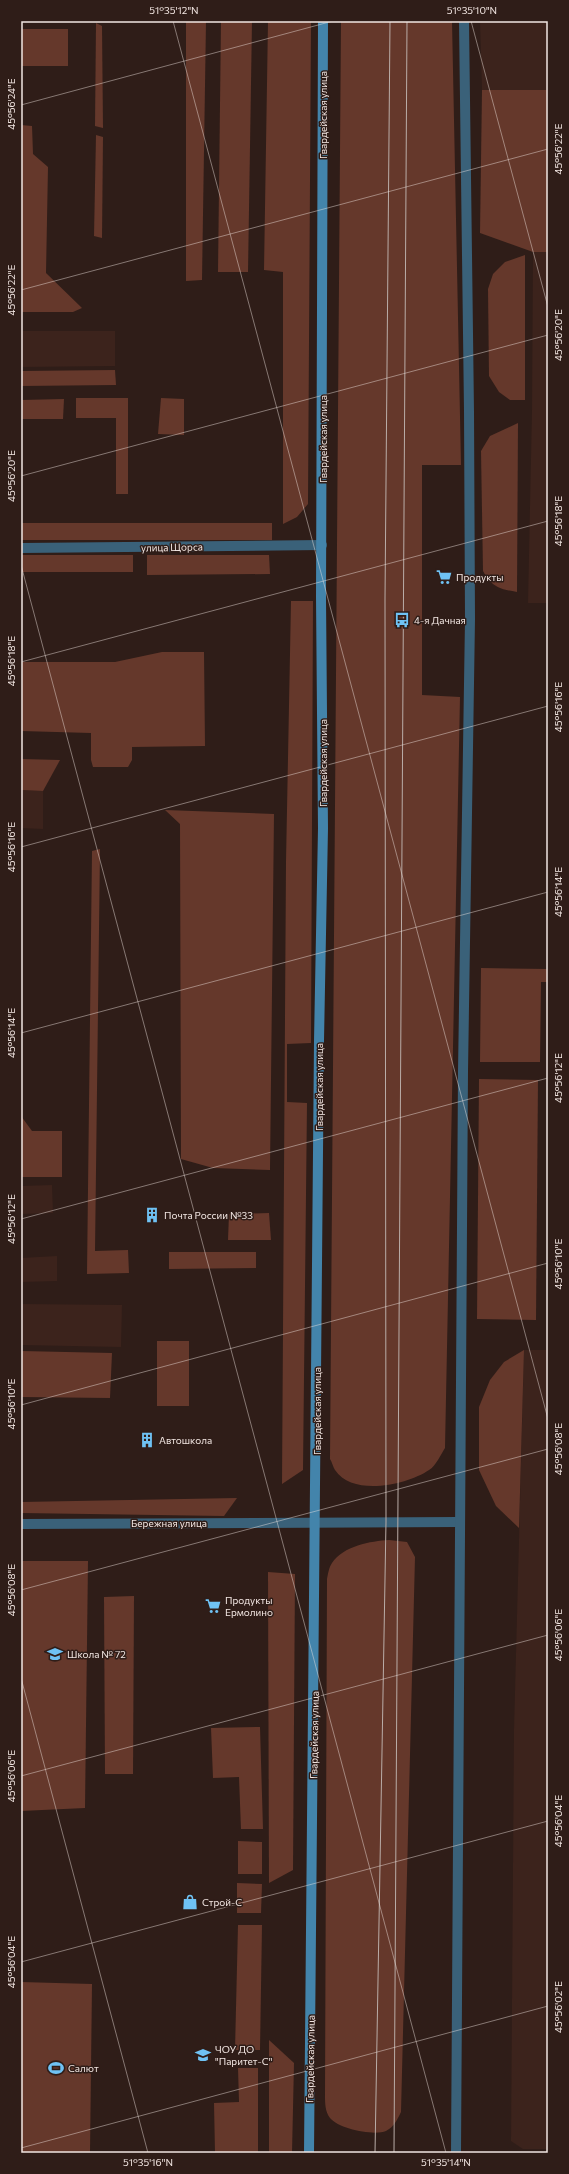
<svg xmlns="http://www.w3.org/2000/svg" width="569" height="2174" viewBox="0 0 569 2174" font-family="Commissioner,sans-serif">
<rect width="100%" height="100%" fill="#2f1d18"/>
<g fill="#3c231c">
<path d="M 480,21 L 548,21 L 548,90 L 482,90 Z"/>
<path d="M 533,252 L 548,252 L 548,603 L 528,603 L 532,410 Z"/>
<path d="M 21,331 L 115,331 L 115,366 L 21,367 Z"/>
<path d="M 21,790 L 43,791 L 43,829 L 21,828 Z"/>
<path d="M 52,1185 L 53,1213 L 21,1214 L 21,1186 Z"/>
<path d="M 57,1256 L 57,1281 L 21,1282 L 21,1258 Z"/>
<path d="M 21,1304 L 122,1305 L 121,1347 L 21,1345 Z"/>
<path d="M 524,1350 L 548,1350 L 548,2149 L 523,2149 L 511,2141 L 514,1730 Z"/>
</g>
<g fill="#65382b">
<path d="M 186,21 L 206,21 L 202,280 L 186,281 Z"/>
<path d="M 221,21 L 252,21 L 248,272 L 218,272 Z"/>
<path d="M 268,21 L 311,21 L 308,504 L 297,517 L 283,524 L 283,272 L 264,270 Z"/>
<path d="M 341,21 L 452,21 L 461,465 L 422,465 L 422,695 L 460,697 L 445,1448 C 441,1454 436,1466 429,1470 C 407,1485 353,1497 335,1470 C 333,1467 332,1462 330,1459 Z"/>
<path d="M 96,23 L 102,26 L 103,128 L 95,126 Z"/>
<rect x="21" y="29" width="47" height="37"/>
<path d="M 482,90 L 548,90 L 548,252 L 533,252 L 480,233 Z"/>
<path d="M 21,125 L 32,126 L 33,154 L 48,167 L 46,273 L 82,308 L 73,312 L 21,312 Z"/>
<path d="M 96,135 L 103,137 L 102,238 L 94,236 Z"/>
<path d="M 525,255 L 525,400 L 510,400 L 499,392 L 489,376 L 488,289 L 493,274 L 505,262 Z"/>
<path d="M 115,370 L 116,385 L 21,386 L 21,371 Z"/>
<path d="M 76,398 L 128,398 L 128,494 L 116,494 L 116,418 L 76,418 Z"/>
<path d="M 161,398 L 184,399 L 184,435 L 158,434 Z"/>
<path d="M 64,399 L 63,419 L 21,419 L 21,400 Z"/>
<path d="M 518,423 L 517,592 C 499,589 492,587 483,571 L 481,451 L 490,436 Z"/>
<rect x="21" y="523" width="251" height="17"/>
<rect x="21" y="555" width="112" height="17"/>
<path d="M 147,555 L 269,555 L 270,574 L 147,575 Z"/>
<path d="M 291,601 L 313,601 L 311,1043 L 287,1044 L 287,1102 L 307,1103 L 303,1470 L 282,1484 L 286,862 Z"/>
<path d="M 162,652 L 204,652 L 205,746 L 132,747 L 132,760 L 128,767 L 93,767 L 91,760 L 91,733 L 21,731 L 21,662 L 115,662 Z"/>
<path d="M 21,759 L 60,760 L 43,791 L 21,790 Z"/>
<path d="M 165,810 L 274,814 L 270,1170 L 213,1168 L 181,1159 L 180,824 Z"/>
<path d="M 100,849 L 95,1251 L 128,1250 L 129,1273 L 87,1274 L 92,851 Z"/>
<path d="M 481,968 L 548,969 L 548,982 L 541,982 L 540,1062 L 480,1062 Z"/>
<path d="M 479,1079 L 538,1080 L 536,1320 L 477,1319 Z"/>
<path d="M 21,1116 L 32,1131 L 62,1131 L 62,1177 L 21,1177 Z"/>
<path d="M 269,1213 L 271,1240 L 228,1240 L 229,1214 Z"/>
<path d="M 169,1252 L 256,1252 L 256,1268 L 169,1269 Z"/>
<rect x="157" y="1341" width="32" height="65"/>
<path d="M 524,1350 L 519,1528 L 496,1506 L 479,1470 L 479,1407 L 490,1380 L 504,1362 Z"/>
<path d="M 21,1351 L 112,1353 L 110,1398 L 21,1397 Z"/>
<path d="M 237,1498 L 224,1516 L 21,1513 L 21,1502 Z"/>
<path d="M 389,1540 L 407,1542 L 415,1557 L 401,2112 C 397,2120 394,2127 386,2131 C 374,2136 339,2129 330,2118 C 325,2112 325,2102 325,2095 L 327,1579 C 328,1574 329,1567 332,1563 C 343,1546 371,1541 389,1540 Z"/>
<path d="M 21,1561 L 88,1561 L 85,1808 L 21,1811 Z"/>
<path d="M 268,1572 L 295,1574 L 293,1870 L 269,1883 Z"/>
<path d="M 134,1596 L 133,1774 L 105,1774 L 104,1597 Z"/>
<path d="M 260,1727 L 263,1829 L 241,1829 L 239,1777 L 213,1778 L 211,1728 Z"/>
<path d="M 238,1841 L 262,1842 L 262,1874 L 238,1874 Z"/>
<path d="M 237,1883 L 262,1884 L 261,1913 L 237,1913 Z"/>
<path d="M 238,1925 L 262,1925 L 260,2050 L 235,2050 Z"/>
<path d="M 21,1982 L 92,1984 L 90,2153 L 21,2153 Z"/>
<path d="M 269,2040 L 294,2063 L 292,2153 L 269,2153 Z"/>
<path d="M 238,2068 L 258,2068 L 258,2153 L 215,2153 L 214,2103 L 239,2102 Z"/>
</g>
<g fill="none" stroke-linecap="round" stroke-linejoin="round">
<g stroke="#3a6179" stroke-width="10">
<path d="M 21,548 L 322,545"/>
<path d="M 21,1524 L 459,1522"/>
<path d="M 456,2153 L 463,1072 L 470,619 L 469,411 L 464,21"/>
</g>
<path stroke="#4384ab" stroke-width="10" d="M 309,2153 L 319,1041 L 323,828 L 321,597 L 323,21"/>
<g stroke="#baada8" stroke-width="1">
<path d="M 375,2153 L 386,1522 L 385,599 L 390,21"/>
<path d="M 394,2153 L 407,21"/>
</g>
</g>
<path fill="none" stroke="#f2e6e2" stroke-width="1" stroke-opacity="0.45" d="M 173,21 L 548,1419M 471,21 L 548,307M 21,105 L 333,21M 21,290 L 548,149M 21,476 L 548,335M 21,565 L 446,2153M 21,662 L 548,521M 21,847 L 548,706M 21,1033 L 548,892M 21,1219 L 548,1078M 21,1405 L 548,1263M 21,1590 L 548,1449M 21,1678 L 148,2153M 21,1776 L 548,1635M 21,1962 L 548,1821M 21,2148 L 548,2006"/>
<defs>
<symbol id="supermarket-bare" viewBox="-9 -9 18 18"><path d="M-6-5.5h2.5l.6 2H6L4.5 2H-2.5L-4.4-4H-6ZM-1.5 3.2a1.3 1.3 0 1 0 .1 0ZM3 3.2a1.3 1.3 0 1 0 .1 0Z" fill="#6fc2f4" stroke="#2f1d18" stroke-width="2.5" paint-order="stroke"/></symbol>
<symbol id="bus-bare" viewBox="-9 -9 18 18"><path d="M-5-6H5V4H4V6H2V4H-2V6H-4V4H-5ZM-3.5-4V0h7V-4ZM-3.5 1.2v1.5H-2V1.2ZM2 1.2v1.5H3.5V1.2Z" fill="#6fc2f4" stroke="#2f1d18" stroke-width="2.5" paint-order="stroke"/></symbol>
<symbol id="building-bare" viewBox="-9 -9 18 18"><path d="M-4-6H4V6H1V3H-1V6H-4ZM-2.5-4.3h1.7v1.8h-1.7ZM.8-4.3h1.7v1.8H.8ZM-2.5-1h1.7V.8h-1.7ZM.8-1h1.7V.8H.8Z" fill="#6fc2f4" stroke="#2f1d18" stroke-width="2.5" paint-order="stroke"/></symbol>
<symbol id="school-bare" viewBox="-9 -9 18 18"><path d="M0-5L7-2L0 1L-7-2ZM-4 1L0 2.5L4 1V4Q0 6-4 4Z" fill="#6fc2f4" stroke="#2f1d18" stroke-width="2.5" paint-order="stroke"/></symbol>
<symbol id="shop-bare" viewBox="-9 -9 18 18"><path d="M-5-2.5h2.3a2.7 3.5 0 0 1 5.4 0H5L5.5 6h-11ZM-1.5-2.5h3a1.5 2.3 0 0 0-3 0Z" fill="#6fc2f4" stroke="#2f1d18" stroke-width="2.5" paint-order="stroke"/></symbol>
<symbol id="stadium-bare" viewBox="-9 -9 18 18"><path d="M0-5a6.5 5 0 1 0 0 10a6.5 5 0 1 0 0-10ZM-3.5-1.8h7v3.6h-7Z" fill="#6fc2f4" stroke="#2f1d18" stroke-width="2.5" paint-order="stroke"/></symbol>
</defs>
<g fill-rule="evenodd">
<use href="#supermarket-bare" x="433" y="566" width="22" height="22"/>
<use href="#bus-bare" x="391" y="609" width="22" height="22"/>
<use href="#building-bare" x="141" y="1204" width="22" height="22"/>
<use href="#building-bare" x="136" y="1429" width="22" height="22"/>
<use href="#supermarket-bare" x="202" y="1595" width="22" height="22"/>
<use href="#school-bare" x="44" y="1643" width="22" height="22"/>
<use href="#shop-bare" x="179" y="1891" width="22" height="22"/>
<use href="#school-bare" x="192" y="2044" width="22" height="22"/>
<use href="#stadium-bare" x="45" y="2057" width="22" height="22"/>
</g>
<g text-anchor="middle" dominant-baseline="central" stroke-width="3" stroke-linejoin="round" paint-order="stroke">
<g font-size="10" fill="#f2e6e2" stroke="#2f1d18">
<text transform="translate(323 115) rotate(-90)">Гвардейская улица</text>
<text transform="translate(323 439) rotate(-90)">Гвардейская улица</text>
<text transform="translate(172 547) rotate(-1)">улица Щорса</text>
<text transform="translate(323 763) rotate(-90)">Гвардейская улица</text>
<text transform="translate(319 1087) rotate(-90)">Гвардейская улица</text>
<text transform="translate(317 1411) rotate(-90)">Гвардейская улица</text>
<text x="169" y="1523">Бережная улица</text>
<text transform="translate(314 1735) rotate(-89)">Гвардейская улица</text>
<text transform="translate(310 2059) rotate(-89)">Гвардейская улица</text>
</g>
<g font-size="10" fill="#f2e6e2" stroke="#2f1d18" text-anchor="start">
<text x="456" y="577">Продукты</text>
<text x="414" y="620">4-я Дачная</text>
<text x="164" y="1215">Почта России №33</text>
<text x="159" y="1440">Автошкола</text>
<text x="225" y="1600">Продукты<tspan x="225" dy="12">Ермолино</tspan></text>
<text x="67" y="1654">Школа № 72</text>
<text x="202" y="1902">Строй-С</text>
<text x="215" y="2049">ЧОУ ДО<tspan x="215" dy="12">"Паритет-С"</tspan></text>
<text x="68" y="2068">Салют</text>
</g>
</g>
<rect width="569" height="2174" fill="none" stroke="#2f1d18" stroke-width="44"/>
<rect x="22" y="22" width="525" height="2130" fill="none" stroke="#f2e6e2" stroke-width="1.5"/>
<g font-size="10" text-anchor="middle" fill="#f2e6e2">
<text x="174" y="14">51°35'12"N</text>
<text x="472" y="14">51°35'10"N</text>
<text transform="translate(11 104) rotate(-90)" y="4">45°56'24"E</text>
<text transform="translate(558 149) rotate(-90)" y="4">45°56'22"E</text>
<text transform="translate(11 290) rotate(-90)" y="4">45°56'22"E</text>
<text transform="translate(558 335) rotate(-90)" y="4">45°56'20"E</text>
<text transform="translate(11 476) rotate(-90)" y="4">45°56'20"E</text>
<text transform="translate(558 521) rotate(-90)" y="4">45°56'18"E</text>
<text transform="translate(11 661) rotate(-90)" y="4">45°56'18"E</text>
<text transform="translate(558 707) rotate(-90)" y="4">45°56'16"E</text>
<text transform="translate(11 847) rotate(-90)" y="4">45°56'16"E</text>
<text transform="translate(558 892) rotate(-90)" y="4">45°56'14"E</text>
<text transform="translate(11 1033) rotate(-90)" y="4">45°56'14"E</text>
<text transform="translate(558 1078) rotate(-90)" y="4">45°56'12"E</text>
<text transform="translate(11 1219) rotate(-90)" y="4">45°56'12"E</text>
<text transform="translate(558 1264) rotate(-90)" y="4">45°56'10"E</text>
<text transform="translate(11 1404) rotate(-90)" y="4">45°56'10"E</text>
<text transform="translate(558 1449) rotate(-90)" y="4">45°56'08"E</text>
<text transform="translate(11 1590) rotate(-90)" y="4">45°56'08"E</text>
<text transform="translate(558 1635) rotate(-90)" y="4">45°56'06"E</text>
<text transform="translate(11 1776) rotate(-90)" y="4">45°56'06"E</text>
<text transform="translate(558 1821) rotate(-90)" y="4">45°56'04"E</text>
<text transform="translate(11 1962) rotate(-90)" y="4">45°56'04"E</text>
<text transform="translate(558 2007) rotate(-90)" y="4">45°56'02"E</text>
<text x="148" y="2166">51°35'16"N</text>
<text x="446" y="2166">51°35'14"N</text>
</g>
</svg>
